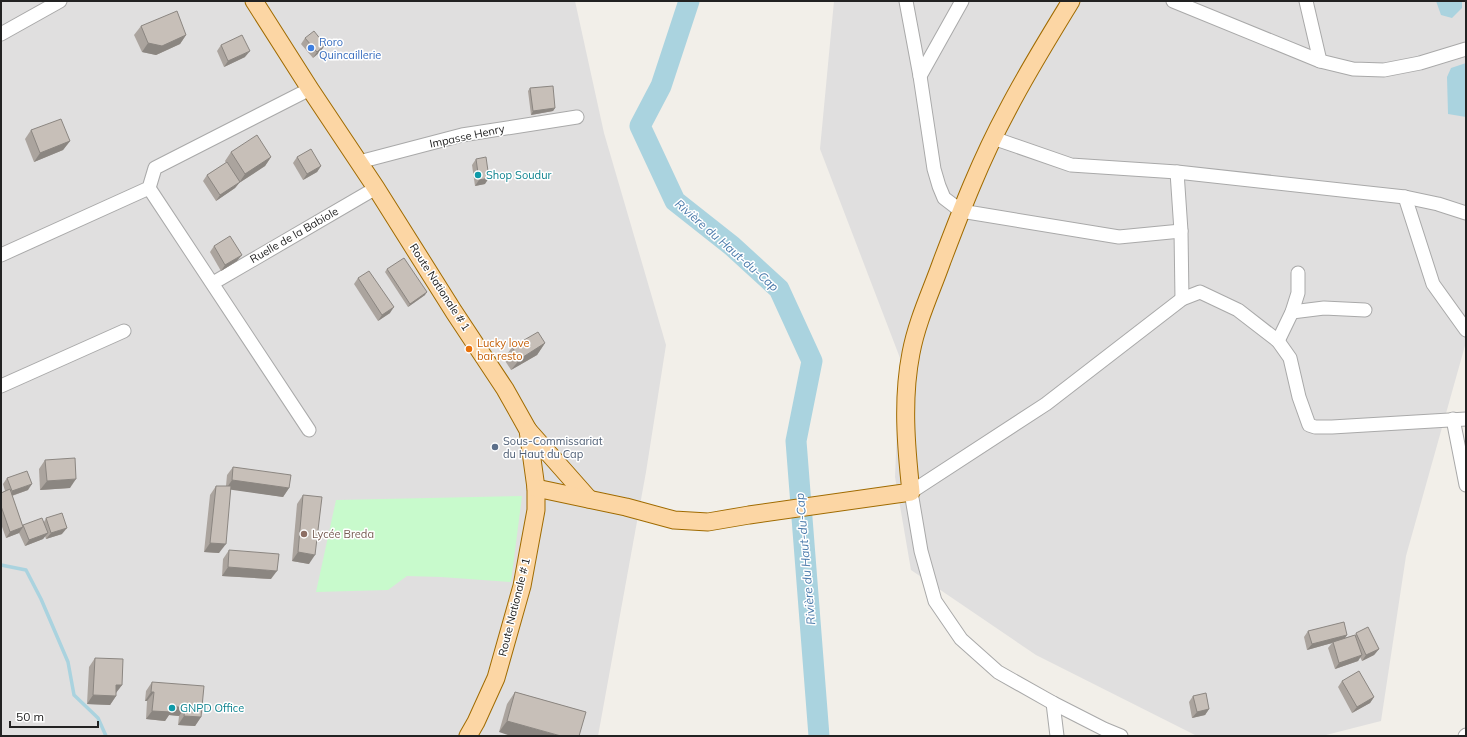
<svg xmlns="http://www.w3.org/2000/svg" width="1467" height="737" viewBox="0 0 1467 737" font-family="Mulish,sans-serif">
<rect width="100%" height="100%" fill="#f2efe9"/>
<g fill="#e0dfdf">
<path d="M 1,1 L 575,1 L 604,133 L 666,345 L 646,472 L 598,736 L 1,736 Z"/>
<path d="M 834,1 L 1466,1 L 1466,342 L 1406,556 L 1381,721 L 1322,736 L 1197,736 L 1036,655 L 911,570 L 895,477 L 900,358 L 820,149 Z"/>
</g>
<path fill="#c8facc" d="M 522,496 L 511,582 L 441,577 L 407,576 L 388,590 L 316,592 L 336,500 Z"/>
<g fill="#aad3df">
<path d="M 1436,1 L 1462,1 L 1462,8 L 1452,18 L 1441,15 Z"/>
<path d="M 1466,63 L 1466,117 L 1448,114 L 1447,77 L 1451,68 Z"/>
</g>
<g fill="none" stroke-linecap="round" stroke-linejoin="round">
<path stroke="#aad3df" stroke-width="3.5" d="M 1,565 L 26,570 L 41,599 L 68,662 L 74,695 L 98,718 L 106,736"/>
<path stroke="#aad3df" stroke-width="21" d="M 689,1 L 661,86 L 640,126 L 675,201 L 732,246 L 779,289 L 812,361 L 796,441 L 819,736"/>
<defs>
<g id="minor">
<path d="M 906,1 L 920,76 L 934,169 L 939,186 L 944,198 L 961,211 L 1119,237 L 1181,231"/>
<path d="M 1173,1 L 1320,61 L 1353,69 L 1384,70 L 1420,63 L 1466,49"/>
<path d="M 1306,1 L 1320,61"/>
<path d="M 1,34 L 60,1"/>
<path d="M 920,76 L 962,1"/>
<path d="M 993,138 L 1071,165 L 1177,172 L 1405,197 L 1438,204 L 1466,213"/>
<path d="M 359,162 L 462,135 L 577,117"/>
<path d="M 1177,172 L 1181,231 L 1182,299"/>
<path d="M 149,188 L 309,430"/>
<path d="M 1405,197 L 1433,284 L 1466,330"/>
<path d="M 1,255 L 149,188 L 155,168 L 310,89"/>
<path d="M 213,283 L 376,188"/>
<path d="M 1292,312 L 1324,308 L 1365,310"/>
<path d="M 1278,341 L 1292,312 L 1298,293 L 1298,273"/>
<path d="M 1,386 L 124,331"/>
<path d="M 1453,419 L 1466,485"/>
<path d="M 1053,703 L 1057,736"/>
<path d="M 1121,736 L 1104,729 L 1053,703 L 998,672 L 961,639 L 935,601 L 921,551 L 911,492 L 1046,404 L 1182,299 L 1200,292 L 1238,310 L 1278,341 L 1290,358 L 1299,397 L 1309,425 L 1315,427 L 1332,427 L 1466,419"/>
<path d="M 1465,736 L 1466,735"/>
</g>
<g id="major">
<path d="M 254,1 L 310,89 L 376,188 L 454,312 L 505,389 L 528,430 L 536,488 L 536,510 L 522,586 L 496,678 L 476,722 L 468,736"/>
<path d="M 528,430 L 589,499"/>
<path d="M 536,488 L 626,507 L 674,520 L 708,522 L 749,515 L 911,492 C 906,446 902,399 911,353 C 917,321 931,292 942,261 C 961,211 981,159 1007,111 C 1026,74 1049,37 1071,1"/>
</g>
</defs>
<use href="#minor" stroke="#a9a9a9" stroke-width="15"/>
<use href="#major" stroke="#a06b00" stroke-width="19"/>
<use href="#minor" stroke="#fff" stroke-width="13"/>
<use href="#major" stroke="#fcd6a4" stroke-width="17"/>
</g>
<g fill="#aba49e">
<path d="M 141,26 L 186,35 L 180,44 L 156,55 L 142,52 L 134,35 Z"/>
<path d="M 305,38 L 321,51 L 313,58 L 301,44 Z"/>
<path d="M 221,45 L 245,57 L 224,67 L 217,51 Z"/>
<path d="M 530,88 L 555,108 L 553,111 L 531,115 L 528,91 Z"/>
<path d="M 31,130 L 70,141 L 63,150 L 34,162 L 25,139 Z"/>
<path d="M 231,152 L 271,157 L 265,166 L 239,183 L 235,188 L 216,201 L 203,181 L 207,175 L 226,163 L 225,161 Z"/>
<path d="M 297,157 L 321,166 L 317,172 L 303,180 L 293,163 Z"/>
<path d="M 476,159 L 485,184 L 475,186 L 472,165 Z"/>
<path d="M 214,246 L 237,261 L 221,271 L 210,252 Z"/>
<path d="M 387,269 L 425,295 L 408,307 L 385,272 Z"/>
<path d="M 358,278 L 390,313 L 378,321 L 354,284 Z"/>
<path d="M 545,343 L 537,355 L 511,370 L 504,359 L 512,347 Z"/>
<path d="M 45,460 L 70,488 L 40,490 L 39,469 Z"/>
<path d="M 233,467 L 289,488 L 283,497 L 231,489 L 219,553 L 204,552 L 210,495 L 216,486 L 226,486 L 227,475 Z"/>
<path d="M 7,478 L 28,490 L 12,496 L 23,526 L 44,522 L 46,518 L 62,534 L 46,539 L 45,536 L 43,539 L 25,546 L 19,533 L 6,538 L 1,524 L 1,493 L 5,491 L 3,484 Z"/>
<path d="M 303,495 L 309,564 L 292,561 L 297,504 Z"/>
<path d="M 229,550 L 271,579 L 222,576 L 223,559 Z"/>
<path d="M 1308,631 L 1347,635 L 1344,638 L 1355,635 L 1356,633 L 1379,649 L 1374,655 L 1362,661 L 1360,657 L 1358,661 L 1335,669 L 1328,648 L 1332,643 L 1307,650 L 1304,637 Z"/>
<path d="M 95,658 L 122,685 L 116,693 L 116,696 L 110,705 L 87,704 L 89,667 Z"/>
<path d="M 1342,681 L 1374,697 L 1370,703 L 1352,713 L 1338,687 Z"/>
<path d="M 152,682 L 201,717 L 195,726 L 178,725 L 179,716 L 169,715 L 165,721 L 146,719 L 147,701 L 145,701 L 146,691 Z"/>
<path d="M 515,692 L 586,712 L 499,732 L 507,704 Z"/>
<path d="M 1193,696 L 1209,709 L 1205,715 L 1192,718 L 1189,702 Z"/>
</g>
<g fill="#8b8681">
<path d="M 186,35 L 180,44 L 156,55 L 142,52 L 148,43 Z"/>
<path d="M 325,45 L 321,51 L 313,58 L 317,52 Z"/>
<path d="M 250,51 L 245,57 L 224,67 L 228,61 Z"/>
<path d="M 555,108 L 553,111 L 531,115 L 533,111 Z"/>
<path d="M 70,141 L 63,150 L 34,162 L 40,153 Z"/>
<path d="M 271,157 L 265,166 L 239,183 L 245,174 Z"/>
<path d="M 321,166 L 317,172 L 303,180 L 307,174 Z"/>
<path d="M 489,178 L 485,184 L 475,186 L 479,180 Z"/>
<path d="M 240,182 L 235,188 L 216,201 L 220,195 Z"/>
<path d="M 242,255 L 237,261 L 221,271 L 225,265 Z"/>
<path d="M 427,292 L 425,295 L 408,307 L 410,304 Z"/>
<path d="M 394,307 L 390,313 L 378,321 L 382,315 Z"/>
<path d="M 545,343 L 537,355 L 511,370 L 520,359 Z"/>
<path d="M 76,479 L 70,488 L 40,490 L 47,481 Z"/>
<path d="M 232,480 L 289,488 L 283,497 L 226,489 Z"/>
<path d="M 32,484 L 28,490 L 8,497 L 12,491 Z"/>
<path d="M 23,527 L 19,533 L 6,538 L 10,532 Z"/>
<path d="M 67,528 L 62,534 L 46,539 L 51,533 Z"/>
<path d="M 48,533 L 43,539 L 25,546 L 29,540 Z"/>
<path d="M 210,543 L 226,544 L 219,553 L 204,552 Z"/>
<path d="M 298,552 L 315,555 L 309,564 L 292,561 Z"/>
<path d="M 228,567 L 277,571 L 271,579 L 222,576 Z"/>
<path d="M 1347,635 L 1343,641 L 1333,642 L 1332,643 L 1307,650 L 1312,644 Z"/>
<path d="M 1379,649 L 1374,655 L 1362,661 L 1366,655 Z"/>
<path d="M 1362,655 L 1358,661 L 1335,669 L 1339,663 Z"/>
<path d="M 116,685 L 122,685 L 115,694 Z"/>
<path d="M 151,692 L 154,692 L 147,701 L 145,701 Z"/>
<path d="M 93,695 L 116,696 L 110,705 L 87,704 Z"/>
<path d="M 1374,697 L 1370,703 L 1352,713 L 1357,707 Z"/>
<path d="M 171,706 L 185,708 L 179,716 L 169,715 L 165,721 L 146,719 L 152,711 Z"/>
<path d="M 1209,709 L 1205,715 L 1192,718 L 1197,712 Z"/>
<path d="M 184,716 L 201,717 L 195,726 L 178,725 Z"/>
<path d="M 507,721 L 561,736 L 511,736 L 499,732 Z"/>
</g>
<g fill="#c7bfb8" stroke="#8b8681">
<path d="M 177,11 L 186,35 L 162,46 L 148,43 L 141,26 Z"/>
<path d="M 314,31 L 325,45 L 317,52 L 305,38 Z"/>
<path d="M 242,35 L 250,51 L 228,61 L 221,45 Z"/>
<path d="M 553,86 L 555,108 L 533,111 L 530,88 Z"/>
<path d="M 61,119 L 70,141 L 40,153 L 31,130 Z"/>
<path d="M 257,135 L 271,157 L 245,174 L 231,152 Z"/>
<path d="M 311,149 L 321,166 L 307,174 L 297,157 Z"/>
<path d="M 486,157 L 489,178 L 479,180 L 476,159 Z"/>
<path d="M 227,162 L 240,182 L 220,195 L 207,175 Z"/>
<path d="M 230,236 L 242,255 L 225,265 L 214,246 Z"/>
<path d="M 404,258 L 427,292 L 410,304 L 387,269 Z"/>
<path d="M 369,271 L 394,307 L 382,315 L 358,278 Z"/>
<path d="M 538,332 L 545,343 L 520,359 L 512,347 Z"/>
<path d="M 75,458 L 76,479 L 47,481 L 45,460 Z"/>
<path d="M 233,467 L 291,475 L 289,488 L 232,480 Z"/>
<path d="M 27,471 L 32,484 L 12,491 L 7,478 Z"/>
<path d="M 216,486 L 231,486 L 226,544 L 210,543 Z"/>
<path d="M 10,489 L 23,527 L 10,532 L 1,506 L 1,493 Z"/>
<path d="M 303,495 L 322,497 L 315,555 L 298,552 Z"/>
<path d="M 62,513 L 67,528 L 51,533 L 46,518 Z"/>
<path d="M 42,518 L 48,533 L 29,540 L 23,525 Z"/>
<path d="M 229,550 L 279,554 L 277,571 L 228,567 Z"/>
<path d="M 1344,622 L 1347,635 L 1312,644 L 1308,631 Z"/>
<path d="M 1368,627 L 1379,649 L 1366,655 L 1356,633 Z"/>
<path d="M 1355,635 L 1362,655 L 1339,663 L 1333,642 Z"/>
<path d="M 95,658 L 123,659 L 122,685 L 116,685 L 116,696 L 93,695 Z"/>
<path d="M 1359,671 L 1374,697 L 1357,707 L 1342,681 Z"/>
<path d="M 152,682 L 204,686 L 201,717 L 184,716 L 185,708 L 171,706 L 171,712 L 152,711 L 154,692 L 151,692 Z"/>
<path d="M 515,692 L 586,712 L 579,736 L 561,736 L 507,721 Z"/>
<path d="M 1206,693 L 1209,709 L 1197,712 L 1193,696 Z"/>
</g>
<circle fill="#3f7fe0" stroke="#fff" stroke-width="1.5" cx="311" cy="48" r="4"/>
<g fill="#0f9aa8" stroke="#fff" stroke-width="1.5">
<circle cx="478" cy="175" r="4"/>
<circle cx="172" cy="708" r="4"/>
</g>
<circle fill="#e8710a" stroke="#fff" stroke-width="1.5" cx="469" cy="349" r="4"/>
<circle fill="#5c6f8a" stroke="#fff" stroke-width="1.5" cx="495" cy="447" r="4"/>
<circle fill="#8d6e63" stroke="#fff" stroke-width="1.5" cx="304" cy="534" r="4"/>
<g text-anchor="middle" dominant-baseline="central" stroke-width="3" stroke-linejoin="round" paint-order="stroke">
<g font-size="11" fill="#366cbe" stroke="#fff" text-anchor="start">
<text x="319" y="42">Roro<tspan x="319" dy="13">Quincaillerie</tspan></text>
</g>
<g font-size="11" fill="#222" stroke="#fff">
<text transform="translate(467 136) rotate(-12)">Impasse Henry</text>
<text transform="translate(294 235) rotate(-30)">Ruelle de la Babiole</text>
<text transform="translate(440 287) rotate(57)">Route Nationale # 1</text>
<text transform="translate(514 607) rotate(-76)">Route Nationale # 1</text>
</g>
<g font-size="11" fill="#0d838f" stroke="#fff" text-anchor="start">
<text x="486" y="175">Shop Soudur</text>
<text x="180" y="708">GNPD Office</text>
</g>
<g font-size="11" fill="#c56008" stroke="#fff" text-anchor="start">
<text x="477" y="343">Lucky love<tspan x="477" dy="13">bar resto</tspan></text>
</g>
<g font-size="11" fill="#4e5e75" stroke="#fff" text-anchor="start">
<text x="503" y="441">Sous-Commissariat<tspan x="503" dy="13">du Haut du Cap</tspan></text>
</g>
<g font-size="11" fill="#785e54" stroke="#fff" text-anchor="start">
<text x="312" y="534">Lycée Breda</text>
</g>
<g font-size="12" font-style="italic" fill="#4a7aab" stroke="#fff">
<text transform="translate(727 245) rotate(41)">Rivière du Haut-du-Cap</text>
<text transform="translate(805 559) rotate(-95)">Rivière du Haut-du-Cap</text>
</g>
</g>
<rect width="1467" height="737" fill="none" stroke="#222222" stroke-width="4"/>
<path d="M10 721v6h88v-6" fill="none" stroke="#222222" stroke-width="2"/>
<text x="16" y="721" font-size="12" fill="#222222" stroke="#ffffff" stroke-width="3" paint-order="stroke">50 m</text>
</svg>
